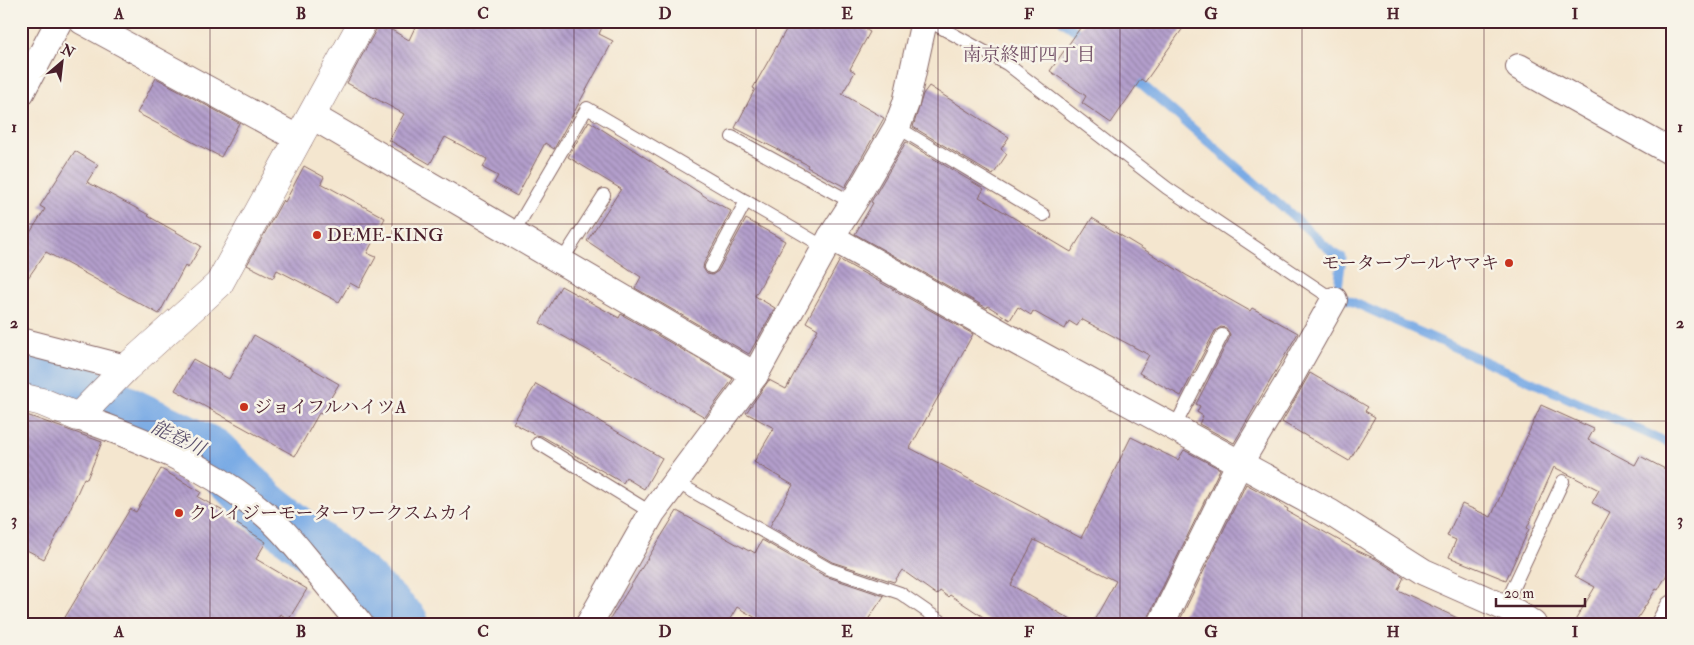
<svg xmlns="http://www.w3.org/2000/svg" width="1694" height="645" viewBox="0 0 1694 645" font-family="'IM FELL Double Pica','Noto Serif JP',serif">
<defs>
<pattern id="building-back-hatch" width="6" height="6" patternUnits="userSpaceOnUse" patternTransform="scale(1.25)"><rect width="6" height="6" fill="#b39fcc"/><path d="M-1 5l2 2M0 0l6 6M5-1l2 2" fill="none" stroke="#9481a6"/></pattern>
</defs>
<rect width="100%" height="100%" fill="#f7f3e8"/>
<filter id="ink" filterUnits="userSpaceOnUse"><feTurbulence type="fractalNoise" baseFrequency=".02" numOctaves="2"/><feDisplacementMap in="SourceGraphic" scale="10" xChannelSelector="R" yChannelSelector="G"/><feConvolveMatrix kernelMatrix="1 2 1 2 8 2 1 2 1" color-interpolation-filters="sRGB"/></filter>
<filter id="wash" filterUnits="userSpaceOnUse"><feTurbulence type="fractalNoise" baseFrequency=".0096" numOctaves="4" result="noise"/><feDisplacementMap in="SourceGraphic" scale="20" xChannelSelector="R" yChannelSelector="G"/><feGaussianBlur stdDeviation="1.12" result="paint"/><feColorMatrix in="noise" values="0 0 0 0 0 0 0 0 0 0 0 0 0 0 0 0 0 1.4 0 .05"/><feComposite in="paint" operator="in"/></filter>
<g filter="url(#wash)">
<rect width="100%" height="100%" fill="#f4e6cf"/>
<g fill="none" stroke-linecap="round" stroke-linejoin="round">
<g stroke="#7aabe5" stroke-width="9">
<path d="M 1062,21 L 1087,39"/>
<path d="M 1130,74 L 1291,214 L 1333,253 L 1342,257 L 1337,295 L 1673,445"/>
</g>
<path stroke="#7aabe5" stroke-width="54" d="M 21,369 L 35,369 L 211,454 L 263,506 L 358,581 L 402,624"/>
</g>
<g id="blocks">
<g fill="url(#building-back-hatch)">
<path d="M 418,21 L 605,21 L 599,34 L 613,41 L 554,149 L 545,143 L 517,196 L 494,183 L 498,176 L 483,168 L 487,159 L 445,137 L 430,164 L 389,140 L 404,114 L 347,83 L 377,28 L 378,22 L 409,40 Z"/>
<path d="M 791,21 L 850,21 L 870,32 L 850,69 L 855,72 L 842,94 L 884,118 L 845,187 L 807,167 L 808,165 L 735,128 L 755,89 L 753,88 Z"/>
<path d="M 1085,21 L 1188,21 L 1145,82 L 1141,79 L 1111,123 L 1082,103 L 1086,96 L 1050,71 Z"/>
<path d="M 156,78 L 239,123 L 221,157 L 137,113 Z"/>
<path d="M 929,86 L 1009,137 L 1001,149 L 1007,154 L 993,175 L 913,127 L 923,94 Z"/>
<path d="M 589,121 L 709,199 L 731,211 L 704,263 L 703,268 L 707,274 L 712,275 L 718,271 L 746,219 L 785,241 L 755,296 L 775,308 L 749,354 L 635,288 L 641,277 L 587,241 L 621,189 L 568,157 Z"/>
<path d="M 906,142 L 984,189 L 979,197 L 1071,252 L 1092,218 L 1186,275 L 1250,311 L 1252,308 L 1298,333 L 1234,443 L 1199,424 L 1203,416 L 1197,412 L 1200,406 L 1196,404 L 1229,339 L 1230,334 L 1226,328 L 1221,327 L 1215,331 L 1181,396 L 1139,373 L 1149,355 L 1081,319 L 1077,326 L 1069,321 L 1065,329 L 1033,311 L 1031,315 L 1018,307 L 1010,320 L 988,306 L 987,308 L 855,234 L 873,203 L 871,202 Z"/>
<path d="M 75,151 L 98,165 L 87,182 L 149,215 L 148,216 L 201,246 L 188,268 L 185,266 L 159,314 L 46,252 L 21,288 L 21,247 L 45,209 L 40,206 Z"/>
<path d="M 304,166 L 324,177 L 321,183 L 385,218 L 367,253 L 376,257 L 359,288 L 350,283 L 339,302 L 277,270 L 273,278 L 247,265 L 283,200 L 285,202 Z"/>
<path d="M 840,260 L 973,334 L 910,448 L 1081,538 L 1131,437 L 1178,460 L 1184,450 L 1220,469 L 1148,617 L 1146,624 L 1092,624 L 1116,581 L 1034,540 L 1011,585 L 1078,624 L 994,624 L 950,595 L 948,597 L 940,591 L 937,595 L 902,570 L 894,582 L 832,562 L 770,526 L 793,485 L 754,462 L 774,428 L 746,413 L 769,380 L 786,389 L 818,329 L 806,322 Z"/>
<path d="M 561,286 L 619,318 L 621,314 L 733,379 L 705,417 L 540,323 Z"/>
<path d="M 254,335 L 339,384 L 321,414 L 319,413 L 295,456 L 175,390 L 193,359 L 229,379 Z"/>
<path d="M 1310,373 L 1368,407 L 1365,411 L 1375,417 L 1349,461 L 1282,422 Z"/>
<path d="M 536,384 L 662,458 L 644,489 L 626,478 L 623,483 L 542,436 L 536,435 L 513,423 Z"/>
<path d="M 1541,405 L 1594,429 L 1588,440 L 1635,465 L 1640,456 L 1673,473 L 1673,564 L 1658,590 L 1656,589 L 1634,624 L 1573,624 L 1595,587 L 1575,576 L 1610,512 L 1592,503 L 1599,490 L 1554,467 L 1527,528 L 1529,529 L 1506,580 L 1449,557 L 1456,540 L 1447,536 L 1462,504 L 1491,517 Z"/>
<path d="M 21,413 L 102,442 L 87,479 L 84,478 L 65,520 L 44,559 L 21,547 Z"/>
<path d="M 161,469 L 201,492 L 198,497 L 223,511 L 221,514 L 266,542 L 256,559 L 307,589 L 289,619 L 280,614 L 274,624 L 61,624 L 130,509 L 136,512 Z"/>
<path d="M 1246,484 L 1281,503 L 1280,504 L 1288,509 L 1287,511 L 1358,551 L 1376,559 L 1404,577 L 1398,590 L 1470,624 L 1178,624 Z"/>
<path d="M 677,511 L 749,551 L 750,550 L 755,553 L 762,540 L 825,576 L 884,596 L 865,624 L 766,624 L 737,607 L 727,624 L 607,624 Z"/>
</g>
</g>
</g>
<g filter="url(#ink)">
<use href="#blocks" fill-opacity="0" stroke="#866564" stroke-width="1"/>
<g fill="none" stroke-linecap="round" stroke-linejoin="round">
<defs>
<g id="lane">
<path d="M 929,21 L 1007,64 L 1167,188 L 1334,300"/>
<path d="M 897,127 L 1044,215"/>
<path d="M 732,137 L 853,203"/>
<path d="M 513,234 L 587,108 L 826,248"/>
<path d="M 561,262 L 604,195"/>
<path d="M 711,267 L 746,201"/>
<path d="M 1174,428 L 1222,335"/>
<path d="M 538,443 L 652,513"/>
<path d="M 676,482 L 829,569 L 900,593 L 945,624"/>
<path d="M 1504,607 L 1563,481"/>
</g>
<g id="street">
<path d="M 82,21 L 299,139"/>
<path d="M 1519,67 L 1673,153"/>
<path d="M 21,93 L 59,21"/>
<path d="M 312,116 L 755,375"/>
<path d="M 831,237 L 1008,337 L 1331,513 L 1424,572 L 1517,613 L 1533,624"/>
<path d="M 21,341 L 126,368"/>
<path d="M 78,417 C 142,439 208,466 260,510 C 279,525 294,544 309,562 C 326,583 343,603 360,624"/>
<path d="M 589,624 L 652,513 L 755,375 L 831,237 L 853,203 L 897,127 L 906,103 L 924,21"/>
<path d="M 1161,624 L 1239,464 L 1284,389 L 1334,300"/>
<path d="M 1664,624 L 1673,608"/>
</g>
<path id="secondary" d="M 21,397 L 42,402 L 78,417 L 126,368 L 219,284 L 363,21"/>
</defs>
<use href="#lane" stroke="#866564" stroke-width="14"/>
<use href="#street" stroke="#866564" stroke-width="28"/>
<use href="#secondary" stroke="#866564" stroke-width="29"/>
<use href="#lane" stroke="#fff" stroke-width="12"/>
<use href="#street" stroke="#fff" stroke-width="26"/>
<use href="#secondary" stroke="#fff" stroke-width="28"/>
</g>
</g>
<path fill="none" stroke="#4a1f2b" stroke-width="1" stroke-opacity="0.55" d="M 210,21 L 210,624M 392,21 L 392,624M 574,21 L 574,624M 756,21 L 756,624M 938,21 L 938,624M 1120,21 L 1120,624M 1302,21 L 1302,624M 1484,21 L 1484,624M 21,224 L 1673,224M 21,421 L 1673,421"/>
<g fill="#c8321e" stroke="#f7f3e8" stroke-width="2">
<circle cx="317" cy="235" r="5"/>
<circle cx="1509" cy="263" r="5"/>
<circle cx="244" cy="407" r="5"/>
<circle cx="179" cy="513" r="5"/>
</g>
<g text-anchor="middle" dominant-baseline="central" stroke-width="5" stroke-linejoin="round" paint-order="stroke">
<g font-size="18" fill="#4a1f2b" stroke="#f7f3e8" text-anchor="start">
<text x="327" y="235">DEME-KING</text>
<text x="1499" y="263" text-anchor="end">モータープールヤマキ</text>
<text x="254" y="407">ジョイフルハイツA</text>
<text x="189" y="513">クレイジーモーターワークスムカイ</text>
</g>
<g font-size="19" fill="#6f4c63" stroke="#f7f3e8">
<text x="1029" y="55">南京終町四丁目</text>
</g>
<g font-size="19" font-style="italic" fill="#5b506c" stroke="#f7f3e8">
<text transform="translate(178 438) rotate(26)">能登川</text>
</g>
</g>
<rect width="1694" height="645" fill="none" stroke="#f7f3e8" stroke-width="55"/>
<g transform="translate(62 62) rotate(28)" stroke="#f7f3e8" stroke-width="4" paint-order="stroke">
<path d="M0-4L9 19L0 12L-9 19Z" fill="#4a1f2b"/>
<text y="-8" font-size="14" font-weight="bold" text-anchor="middle" fill="#4a1f2b">N</text>
</g>
<path d="M1496 598v8h89v-8" fill="none" stroke="#4a1f2b" stroke-width="2.5"/>
<text x="1504" y="598" font-size="15" fill="#4a1f2b" stroke="#f7f3e8" stroke-width="4" paint-order="stroke">20 m</text>
<rect x="28" y="28" width="1638" height="590" fill="none" stroke="#4a1f2b" stroke-width="2"/>
<g font-size="16" text-anchor="middle" font-weight="bold" fill="#4a1f2b">
<text x="119" y="19">A</text>
<text x="301" y="19">B</text>
<text x="483" y="19">C</text>
<text x="665" y="19">D</text>
<text x="847" y="19">E</text>
<text x="1029" y="19">F</text>
<text x="1211" y="19">G</text>
<text x="1393" y="19">H</text>
<text x="1575" y="19">I</text>
<text x="14" y="132">1</text>
<text x="1680" y="132">1</text>
<text x="14" y="328">2</text>
<text x="1680" y="328">2</text>
<text x="14" y="525">3</text>
<text x="1680" y="525">3</text>
<text x="119" y="637">A</text>
<text x="301" y="637">B</text>
<text x="483" y="637">C</text>
<text x="665" y="637">D</text>
<text x="847" y="637">E</text>
<text x="1029" y="637">F</text>
<text x="1211" y="637">G</text>
<text x="1393" y="637">H</text>
<text x="1575" y="637">I</text>
</g>
</svg>
